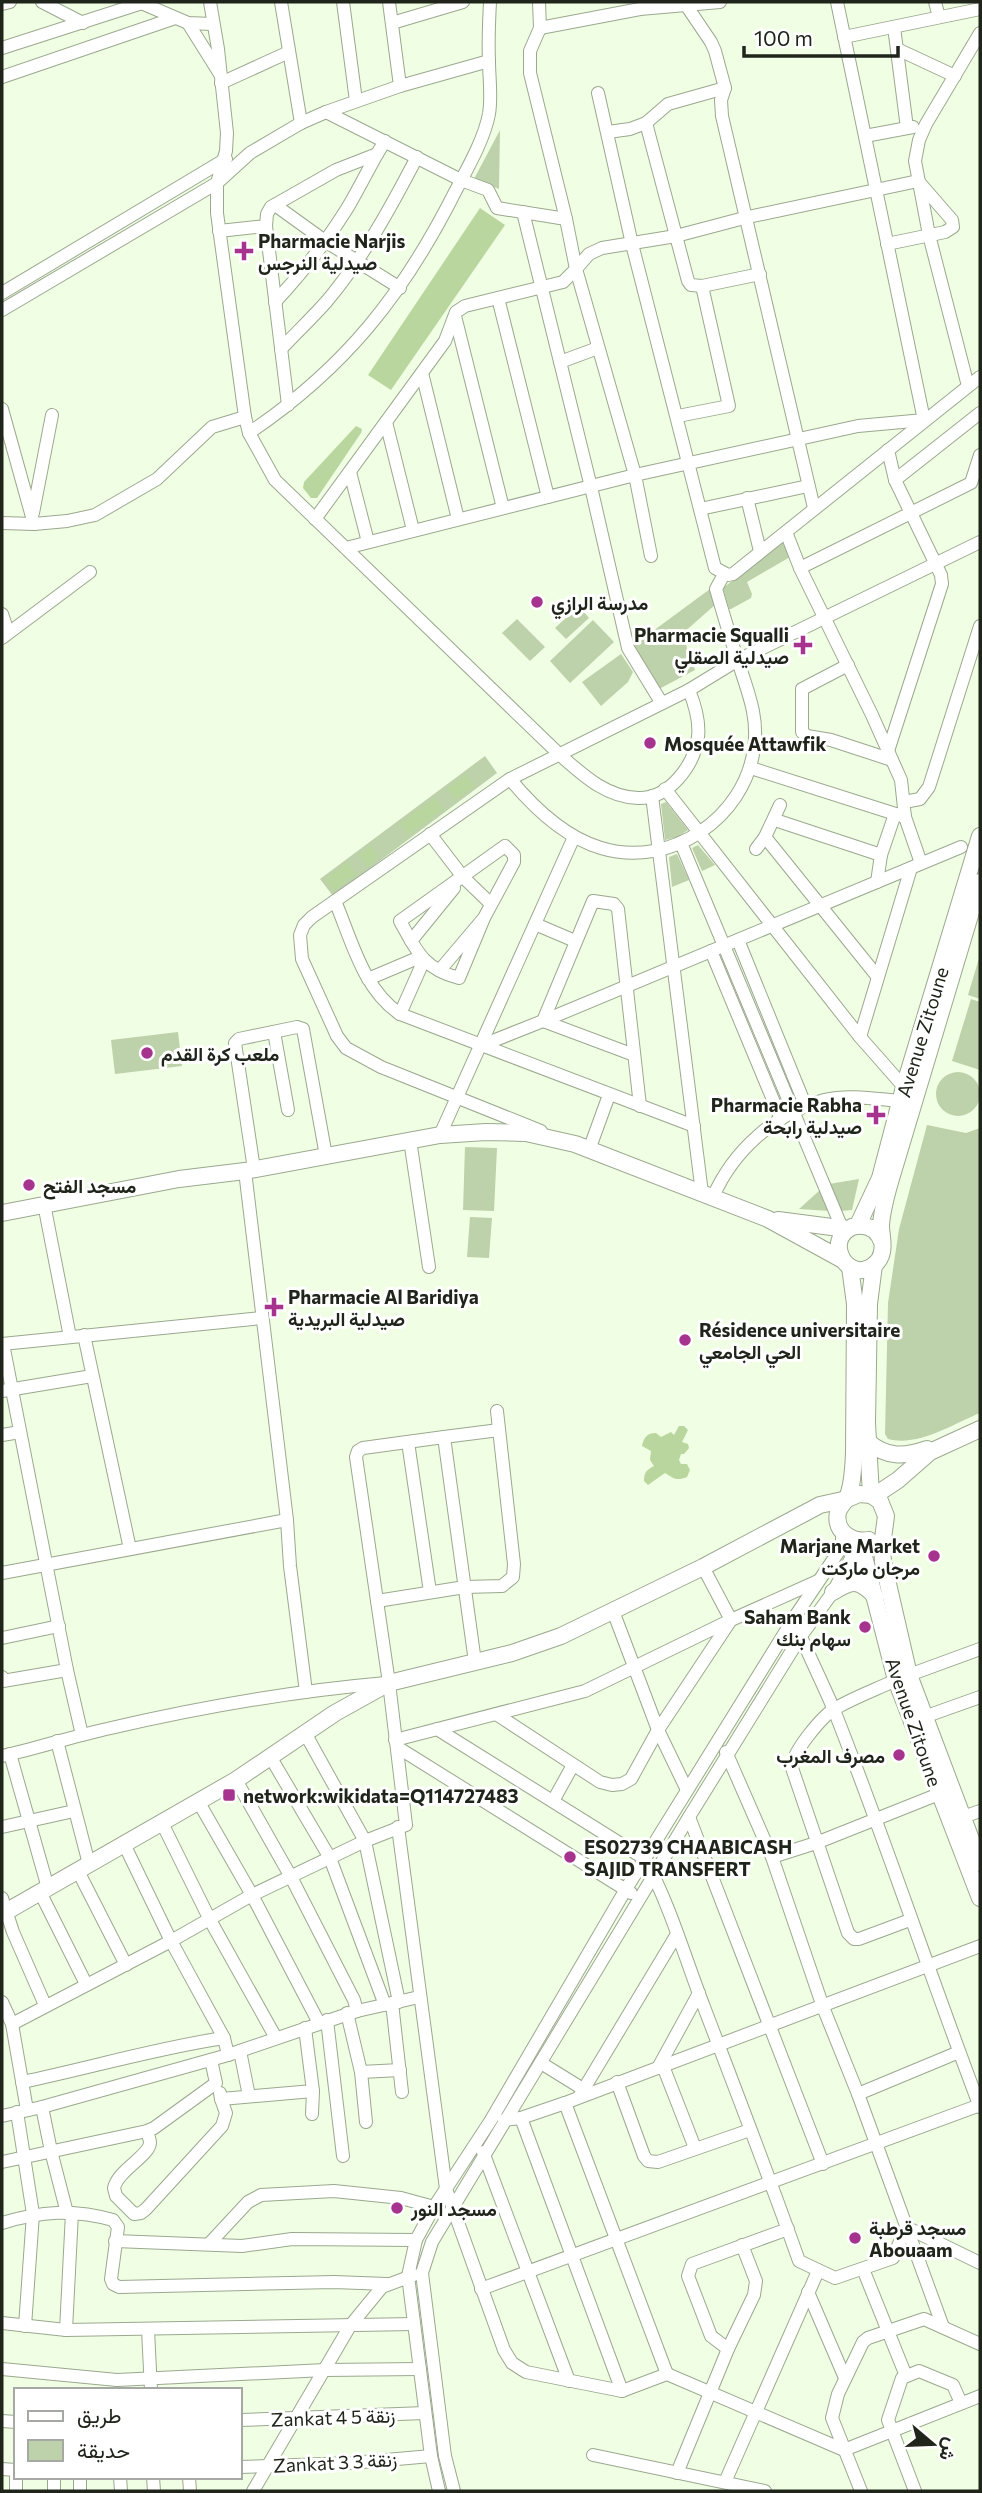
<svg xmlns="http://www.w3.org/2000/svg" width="982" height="2493" viewBox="0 0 982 2493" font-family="Commissioner,Vazirmatn,sans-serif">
<rect width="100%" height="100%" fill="#f0ffe3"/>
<g fill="#bdd1aa">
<path d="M 500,130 L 499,189 L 474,179 Z"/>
<path d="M 780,543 L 783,543 L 790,557 L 747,582 L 752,594 L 751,598 L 731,609 L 729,609 L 723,588 Z"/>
<path d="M 710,589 L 716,604 L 682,634 L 695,670 L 659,689 L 634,645 Z"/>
<path d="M 579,606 L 589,618 L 566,639 L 555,628 Z"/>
<path d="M 517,619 L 545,647 L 530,661 L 502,633 Z"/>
<path d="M 593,620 L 614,642 L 570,683 L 550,661 Z"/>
<path d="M 621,654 L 633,672 L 628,682 L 601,706 L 582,682 Z"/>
<path d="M 485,756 L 497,773 L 333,896 L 320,879 Z"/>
<path d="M 666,802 L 688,830 L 678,837 L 665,840 L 661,804 Z"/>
<path d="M 698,845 L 715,865 L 702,871 L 692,848 Z"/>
<path d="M 677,854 L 689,880 L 672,887 L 669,857 Z"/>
<path d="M 980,955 L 980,999 L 968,995 Z"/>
<path d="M 971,999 L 980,1002 L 980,1070 L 952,1061 Z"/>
<path d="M 178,1032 L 182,1066 L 115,1074 L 111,1040 Z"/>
<circle cx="958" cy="1094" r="22"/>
<path d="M 927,1125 L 966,1133 L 980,1128 L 980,1413 C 953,1424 918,1447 888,1439 L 885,1434 L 888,1303 L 899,1229 Z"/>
<path d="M 465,1147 L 497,1148 L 494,1211 L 463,1210 Z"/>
<path d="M 859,1179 L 852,1210 L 841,1211 L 829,1184 Z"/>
<path d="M 820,1190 L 830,1211 L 799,1209 Z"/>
<path d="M 470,1217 L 492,1218 L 489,1258 L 467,1257 Z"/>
</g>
<g fill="#b9d69e">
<path d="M 480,208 L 505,225 L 391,390 L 368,375 Z"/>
<path d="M 356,426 L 362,429 L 361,433 L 317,498 L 311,498 L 303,488 L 304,482 Z"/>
<path d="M 466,774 L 475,786 L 456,800 L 447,789 Z"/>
<path d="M 435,798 L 444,809 L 409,835 L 400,823 Z"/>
<path d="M 371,846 L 379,857 L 367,866 L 359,855 Z"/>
<path d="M 348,862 L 356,874 L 334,891 L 325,879 Z"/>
<path d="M 679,1426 L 684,1426 L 688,1430 L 682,1442 L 688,1444 L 689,1448 L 684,1454 L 681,1454 L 679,1460 L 681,1464 L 687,1464 L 690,1470 L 687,1477 C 677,1481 674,1479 665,1473 L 648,1485 L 644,1481 C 644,1473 646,1470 654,1466 L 650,1460 L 651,1451 L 642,1446 C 644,1437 647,1433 656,1433 L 661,1437 L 671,1432 L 674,1435 Z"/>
</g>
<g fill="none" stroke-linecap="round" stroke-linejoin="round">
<defs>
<g id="street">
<path d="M 42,2 L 83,23"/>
<path d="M 139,2 L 188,23 L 212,24"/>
<path d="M 210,2 L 218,49 L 227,133 L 226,151 L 217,183 L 217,213 L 245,417 L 249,433 L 275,480 L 559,754 C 582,774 605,797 638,798 C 669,799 694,766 698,737 C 700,721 695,705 689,690"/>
<path d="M 281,2 L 301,123"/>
<path d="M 343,2 L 356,101"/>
<path d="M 389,2 L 400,86"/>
<path d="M 684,2 L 711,42 L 715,51 L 725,88 L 721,100 L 722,116 L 814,508"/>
<path d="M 935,2 L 939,17"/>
<path d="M 2,4 L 10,2"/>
<path d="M 188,23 L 220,74"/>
<path d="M 392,23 L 463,2"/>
<path d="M 894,27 L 907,128"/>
<path d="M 540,28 L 640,9 L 720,2"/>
<path d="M 844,37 L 980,9"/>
<path d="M 2,48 L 142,3"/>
<path d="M 897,49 L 955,76"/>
<path d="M 2,77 L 175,18"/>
<path d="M 221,83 L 289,52"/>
<path d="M 598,93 L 632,244 L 715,568 L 728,575 L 733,574 L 980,377"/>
<path d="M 326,112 L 461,180 L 488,190 L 497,208 L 566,219"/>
<path d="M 646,123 L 688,281 L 691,285 L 702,286 L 760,274"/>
<path d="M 608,132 L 630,129 L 646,123 L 668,104 L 725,88"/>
<path d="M 865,136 L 913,127"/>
<path d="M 275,205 L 325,241 L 400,288"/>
<path d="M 523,212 L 591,487 L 628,648 L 661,702"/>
<path d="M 266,226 L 288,405"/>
<path d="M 219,231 L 266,226 L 267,214 L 271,207 L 336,170 L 377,154 L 385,141"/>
<path d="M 2,293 L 226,159"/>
<path d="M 498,298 L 548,497"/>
<path d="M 275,302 C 302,273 327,241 348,207 C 358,190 367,172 377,154"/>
<path d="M 2,310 L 217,183 L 250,153 L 301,123 L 326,112 L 400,86 L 489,61"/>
<path d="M 455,316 L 503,508"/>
<path d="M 281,349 C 296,333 312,318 327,301 C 363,258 391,207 417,157"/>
<path d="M 560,362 L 598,348"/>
<path d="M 422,373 L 458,519"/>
<path d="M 968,386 L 929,235 L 915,161 L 919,140 L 926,124 L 980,33"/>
<path d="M 2,409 L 34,524"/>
<path d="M 678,416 L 729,406 L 702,286"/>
<path d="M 386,422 L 413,530"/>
<path d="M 249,433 C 345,368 403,295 455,192 C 467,169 484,140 489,114 C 492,96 489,78 489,61 C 488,41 489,21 490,2"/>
<path d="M 888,450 L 895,480 L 941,575 L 942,584 L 888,751"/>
<path d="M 350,472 L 368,542"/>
<path d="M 895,480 L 980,413"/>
<path d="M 747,498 L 760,551"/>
<path d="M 700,509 L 808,486"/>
<path d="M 33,513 L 52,415"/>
<path d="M 315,519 L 445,341 L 456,312 L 465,306 L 563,282 L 576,269 L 566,219 L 530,73 L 530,51 L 540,28 L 539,2"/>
<path d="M 2,523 L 34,524 L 67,521 L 95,515 L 157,479 L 212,427 L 245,417"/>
<path d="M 786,532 L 800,568 L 872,715 L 901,780 L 905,817 L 921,863"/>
<path d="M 346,548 L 635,475 L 858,426 L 924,420 L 837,2"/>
<path d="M 651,556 L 635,475 L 576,269 L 589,254 L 602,248 L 676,236 L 748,217 L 918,181 L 952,220 L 953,227 L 945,232 L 887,244"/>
<path d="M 800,568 L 971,483 L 980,455"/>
<path d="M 2,614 L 8,632"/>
<path d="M 2,638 L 90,572"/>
<path d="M 848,665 L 802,689 L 802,732 L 807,736 L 831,740 L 892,760"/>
<path d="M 751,768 L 905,817"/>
<path d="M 510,779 C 534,808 564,837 601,848 C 670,869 745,818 754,748 C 759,716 747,690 738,661 C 730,637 723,613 716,589 L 724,574"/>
<path d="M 665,789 L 860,1037 L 904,1087"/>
<path d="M 652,796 L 702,1193"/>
<path d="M 904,802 L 920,799 L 929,787 L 980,626"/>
<path d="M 775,820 L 881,855"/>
<path d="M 430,834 L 463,877 L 491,904"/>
<path d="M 765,837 L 877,976"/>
<path d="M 681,843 L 842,1228"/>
<path d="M 756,849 L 765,837 L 780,805"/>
<path d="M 877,882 L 881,855 L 895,814"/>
<path d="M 335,901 C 352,941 363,989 400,1014 L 694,1126"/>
<path d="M 535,924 L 575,941"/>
<path d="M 738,940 L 806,1107"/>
<path d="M 411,941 L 454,888"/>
<path d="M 711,951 L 781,1119"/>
<path d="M 440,970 L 484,918 L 514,862 L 514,855 L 505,846 L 400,921 C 416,950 423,969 459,978 L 484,918"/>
<path d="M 368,979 L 420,957"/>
<path d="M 400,1014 L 424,960"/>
<path d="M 274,1032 L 288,1110"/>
<path d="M 860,1037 L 911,868"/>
<path d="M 480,1046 L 543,1021 L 961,847"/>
<path d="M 634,1055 L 543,1021 L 593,901 L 614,904 L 618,909 L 640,1106"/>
<path d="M 541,1131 L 381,1067 L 346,1048 L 337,1036 L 302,959 L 300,935 L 304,925 L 312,917 L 510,779 L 689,690 L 738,660 L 980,542"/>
<path d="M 440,1135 L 574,837"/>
<path d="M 410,1140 L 429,1267"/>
<path d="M 589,1150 L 609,1095"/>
<path d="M 254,1169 L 235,1043 L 239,1039 L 297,1027 L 303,1029 L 326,1156"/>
<path d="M 245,1171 L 287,1520 L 290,1566 L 306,1692"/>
<path d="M 713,1197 C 733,1151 775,1113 824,1100 C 849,1094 876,1099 900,1101"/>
<path d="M 44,1204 L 70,1337"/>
<path d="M 84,1335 L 130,1549"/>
<path d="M 2,1344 L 262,1318"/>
<path d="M 3,1344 L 67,1670 L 82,1735"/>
<path d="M 2,1391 L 92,1376"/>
<path d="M 2,1435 L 20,1432"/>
<path d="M 444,1437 L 499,1430"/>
<path d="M 408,1442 L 430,1592"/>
<path d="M 2,1573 L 287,1520"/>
<path d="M 377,1601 L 465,1587 L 502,1586 L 513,1577 L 514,1564 L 497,1411"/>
<path d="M 613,1611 L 658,1730 L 687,1790"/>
<path d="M 799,1632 C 810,1658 823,1684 834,1710 C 886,1841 930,1976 980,2107"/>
<path d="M 2,1638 L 59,1626"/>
<path d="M 909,1675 L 980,1649"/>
<path d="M 2,1677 L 3,1681 L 67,1670"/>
<path d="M 896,1680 C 877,1689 855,1697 836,1708 C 823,1715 791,1753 792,1768 L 848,1933 L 854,1939 L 859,1939 L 910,1920"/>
<path d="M 496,1714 L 600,1782 L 612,1785 L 622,1784 L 631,1779 L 658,1730 L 731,1620 L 703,1567"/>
<path d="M 924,1717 L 980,1697"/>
<path d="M 437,1729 L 645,1859 C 670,1905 685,1958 704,2007 C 736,2091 769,2176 799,2261 L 835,2278 L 893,2258 L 906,2227"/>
<path d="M 305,1733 L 365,1841 L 399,2002"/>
<path d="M 395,1740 L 585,1691 L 731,1620 L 818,1581"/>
<path d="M 57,1741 L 89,1864"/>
<path d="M 397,1747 L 631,1893"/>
<path d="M 726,1752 L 772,1857 L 823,2007 L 858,2094 L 943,2327"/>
<path d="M 10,1754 L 48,1888"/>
<path d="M 2,1756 C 38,1748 74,1736 111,1728 C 201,1707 294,1691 386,1683"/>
<path d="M 271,1758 L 330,1858 L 385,2005"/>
<path d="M 198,1801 L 252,1895 L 319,2023"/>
<path d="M 553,1801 L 573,1765"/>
<path d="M 689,1817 L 823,2164"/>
<path d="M 963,1817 L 980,1811"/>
<path d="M 162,1823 L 210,1920 L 276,2038"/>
<path d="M 2,1827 L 74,1811"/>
<path d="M 398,1827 L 446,2189 L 504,2350 L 512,2363 L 526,2372 L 622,2391 L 667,2374 L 844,2450 L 980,2396"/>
<path d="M 772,1857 L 816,1843 L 939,1794"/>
<path d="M 78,1871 L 126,1965"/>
<path d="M 40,1892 L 86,1984"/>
<path d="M 2,1898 L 13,1932 L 45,2005"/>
<path d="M 2,2002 L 12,2024 L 27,2110"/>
<path d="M 392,2003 L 402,2092"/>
<path d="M 357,2011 L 419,1997"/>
<path d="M 347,2013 L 361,2072 L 366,2122"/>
<path d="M 327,2020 L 343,2156"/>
<path d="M 12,2024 L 171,1941 L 252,1895 L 365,1841 L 406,1825 L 389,1683 L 356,1457 L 358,1451 L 363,1448 L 444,1437 L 475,1662"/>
<path d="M 240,2051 L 249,2096"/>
<path d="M 228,2055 L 357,2011 L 354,2000 L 291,1877 L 236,1780"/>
<path d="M 541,2063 L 583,2089"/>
<path d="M 663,2066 L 695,2148"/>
<path d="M 658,2068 L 699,1993"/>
<path d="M 361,2072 L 400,2070"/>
<path d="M 22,2082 C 90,2068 156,2048 224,2038"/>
<path d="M 617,2082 L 644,2156 L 648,2161 L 658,2162 L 750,2130"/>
<path d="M 220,2093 L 221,2099 L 313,2091 L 305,2028"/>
<path d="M 858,2094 L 959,2052"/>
<path d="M 579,2097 L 677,1934"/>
<path d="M 565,2103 L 667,2374"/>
<path d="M 42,2107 L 51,2151 L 67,2213"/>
<path d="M 17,2112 L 33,2214 L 25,2326"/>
<path d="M 312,2114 L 313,2091"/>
<path d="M 2,2116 L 42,2107 L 228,2055 L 224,2038 L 171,1941 L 124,1844"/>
<path d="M 521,2118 L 622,2391"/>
<path d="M 504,2120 L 521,2118 L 565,2103 L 980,1946"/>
<path d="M 147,2131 C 148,2135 150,2139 150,2143 C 149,2156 118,2170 114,2188 L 116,2196 L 134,2214 L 141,2213 L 146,2209 L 222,2126 L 226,2113 L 221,2099"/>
<path d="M 483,2152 L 569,2381"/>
<path d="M 2,2162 L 147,2131 L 154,2128 L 216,2083 L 211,2060"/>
<path d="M 2,2223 C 41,2211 73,2209 113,2220 L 118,2227 L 111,2279 L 113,2284 L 119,2287 L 334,2282 L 387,2284"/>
<path d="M 906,2227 L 980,2263"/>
<path d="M 115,2241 L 242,2246 L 292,2239 L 416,2240"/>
<path d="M 209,2244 L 248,2202 L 261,2195 L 334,2191 L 401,2198 L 434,2207"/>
<path d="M 863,2269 L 906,2376"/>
<path d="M 481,2289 L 980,2105"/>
<path d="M 808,2292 L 845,2378"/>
<path d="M 2,2323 L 66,2330 L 414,2324"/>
<path d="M 66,2330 L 72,2213"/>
<path d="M 148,2330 L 151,2390"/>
<path d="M 728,2349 L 711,2336 L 688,2276 L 692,2264 L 788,2229"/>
<path d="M 2,2369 L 117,2380 L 325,2370 L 420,2369"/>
<path d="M 240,2420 L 425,2413"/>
<path d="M 2,2421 L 16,2422"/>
<path d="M 593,2455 L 765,2491"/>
<path d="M 240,2467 L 352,2463 L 431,2456"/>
<path d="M 2,2469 L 16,2470"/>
<path d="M 677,2473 L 728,2349 L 754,2295 L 756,2281 L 742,2245"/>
<path d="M 80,2477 L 80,2491"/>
<path d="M 120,2477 L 121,2491"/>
<path d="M 153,2477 L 154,2491"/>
<path d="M 189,2477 L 190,2491"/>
<path d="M 725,2482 L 818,2271"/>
<path d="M 16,2491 L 16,2477"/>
<path d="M 54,2491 L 54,2477"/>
<path d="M 253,2491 L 350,2326 L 382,2287 L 414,2275"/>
<path d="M 439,2491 L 431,2456 L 408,2276 L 416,2240 L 434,2207 L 491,2120 L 626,1889 L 794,1618 L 839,1551 L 842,1545 L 842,1531"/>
<path d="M 454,2491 L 445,2456 L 422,2273 L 432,2242 L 689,1817 L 801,1636 L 833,1592 L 860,1541"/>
<path d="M 861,2491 L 832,2418 L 838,2394 L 863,2342 L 868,2338 L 924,2319 L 980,2344"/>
<path d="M 915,2491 L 888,2420 L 902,2378 L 919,2371 L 953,2385 L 961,2403"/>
</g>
<g id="secondary">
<path d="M 2,1213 L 179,1179 L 245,1171 L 440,1135 L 486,1132 L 526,1133 L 575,1144 L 768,1219 L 841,1259"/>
<path d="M 778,1220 L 847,1229"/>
<path d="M 858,1225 L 880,1178 L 904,1087 L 980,836"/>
<path d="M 882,1242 C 877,1228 866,1223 852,1227 C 822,1241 849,1285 874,1265 C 878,1262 881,1257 882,1252 C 884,1243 881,1234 881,1225 C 882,1210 886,1196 890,1182 L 980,882"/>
<path d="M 850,1267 L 855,1304 L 854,1454 C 853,1468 853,1485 847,1498 C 844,1503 840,1506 838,1512 C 834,1532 852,1543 869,1540"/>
<path d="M 867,1441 C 887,1458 904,1457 927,1449"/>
<path d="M 871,1495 L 867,1423 L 869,1304 L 874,1265"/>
<path d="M 874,1496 L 898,1480 L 930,1452 L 980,1429"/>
<path d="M 860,1541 L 896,1680 L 980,1898"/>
<path d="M 833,1592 C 852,1580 858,1579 875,1596"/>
<path d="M 2,1914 L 236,1780 L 335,1713 L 389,1683 L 512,1653 L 561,1636 L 703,1567 L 820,1505 L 847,1499 L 859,1494 L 871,1495 L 880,1501 L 886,1516 L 882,1546 L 883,1562 L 909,1675 L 980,1863"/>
</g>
</defs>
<use href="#street" stroke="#9ba88f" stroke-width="14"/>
<use href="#secondary" stroke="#9ba88f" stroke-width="18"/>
<use href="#street" stroke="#fff" stroke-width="12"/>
<use href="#secondary" stroke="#fff" stroke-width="16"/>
</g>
<g fill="#a6338e" stroke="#fff" stroke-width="2.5">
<path d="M240.5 240.5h7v7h7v7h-7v7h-7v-7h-7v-7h7z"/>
<circle cx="537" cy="602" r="7"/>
<path d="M799.5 634.5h7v7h7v7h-7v7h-7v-7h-7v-7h7z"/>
<circle cx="650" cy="743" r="7"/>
<circle cx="147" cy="1053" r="7"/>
<path d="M872.5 1104.5h7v7h7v7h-7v7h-7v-7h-7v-7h7z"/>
<circle cx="29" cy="1185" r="7"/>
<path d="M270.5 1296.5h7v7h7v7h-7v7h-7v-7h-7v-7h7z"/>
<circle cx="685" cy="1340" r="7"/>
<circle cx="934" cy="1556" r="7"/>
<circle cx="865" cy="1627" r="7"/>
<circle cx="899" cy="1755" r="7"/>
<rect x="222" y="1788" width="14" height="14" rx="3.5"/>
<circle cx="570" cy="1857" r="7"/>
<circle cx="397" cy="2208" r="7"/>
<circle cx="855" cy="2238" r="7"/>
</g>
<g text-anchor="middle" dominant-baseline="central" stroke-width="6" stroke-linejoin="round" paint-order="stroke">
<g font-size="19" font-weight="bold" fill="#20251b" stroke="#fff" text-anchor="start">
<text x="258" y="240">Pharmacie Narjis<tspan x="258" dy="22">صيدلية النرجس</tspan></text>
<text x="551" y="602">مدرسة الرازي</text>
<text x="789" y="634" text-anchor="end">Pharmacie Squalli<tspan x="789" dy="22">صيدلية الصقلي</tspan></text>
<text x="664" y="743">Mosquée Attawfik</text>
<text x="161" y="1053">ملعب كرة القدم</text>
<text x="862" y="1104" text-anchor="end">Pharmacie Rabha<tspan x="862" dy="22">صيدلية رابحة</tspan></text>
<text x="43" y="1185">مسجد الفتح</text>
<text x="288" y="1296">Pharmacie Al Baridiya<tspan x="288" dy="22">صيدلية البريدية</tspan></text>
<text x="699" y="1329">Résidence universitaire<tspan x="699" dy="22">الحي الجامعي</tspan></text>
<text x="920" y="1545" text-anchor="end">Marjane Market<tspan x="920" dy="22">مرجان ماركت</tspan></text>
<text x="851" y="1616" text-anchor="end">Saham Bank<tspan x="851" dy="22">سهام بنك</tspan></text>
<text x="885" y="1755" text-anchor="end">مصرف المغرب</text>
<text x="243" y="1795">network:wikidata=Q114727483</text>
<text x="584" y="1846">ES02739 CHAABICASH<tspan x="584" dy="22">SAJID TRANSFERT</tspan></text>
<text x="411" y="2208">مسجد النور</text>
<text x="869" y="2227">مسجد قرطبة<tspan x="869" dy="22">Abouaam</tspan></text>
</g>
<g font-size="19" fill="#20251b" stroke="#fff">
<text transform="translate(922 1032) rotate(-73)">Avenue Zitoune</text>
<text transform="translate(914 1722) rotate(71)">Avenue Zitoune</text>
<text transform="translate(333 2417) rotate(-2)">Zankat 4 زنقة 5</text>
<text transform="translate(335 2462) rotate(-3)">Zankat 3 زنقة 3</text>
</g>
</g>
<rect width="982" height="2493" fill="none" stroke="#20251b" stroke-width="7"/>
<rect x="14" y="2388" width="228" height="91" fill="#ffffff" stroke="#a6a8a4" stroke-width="2"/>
<rect x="28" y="2411" width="35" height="10" fill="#ffffff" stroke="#a6a8a4" stroke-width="2"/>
<text x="77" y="2423" font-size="21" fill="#20251b">طريق</text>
<rect x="28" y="2440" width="35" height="21" fill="#bdd1aa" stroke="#a6a8a4" stroke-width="2"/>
<text x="77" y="2458" font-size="21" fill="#20251b">حديقة</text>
<g transform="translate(933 2444) rotate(109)" stroke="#ffffff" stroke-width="5" paint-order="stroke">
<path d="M0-5L12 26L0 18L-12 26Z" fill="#20251b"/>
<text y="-10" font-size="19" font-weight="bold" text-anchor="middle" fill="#20251b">ش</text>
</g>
<path d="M744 46v10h154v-10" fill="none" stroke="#20251b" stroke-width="3.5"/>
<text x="754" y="46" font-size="21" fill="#20251b" stroke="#ffffff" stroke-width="5" paint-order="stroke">100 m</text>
</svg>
